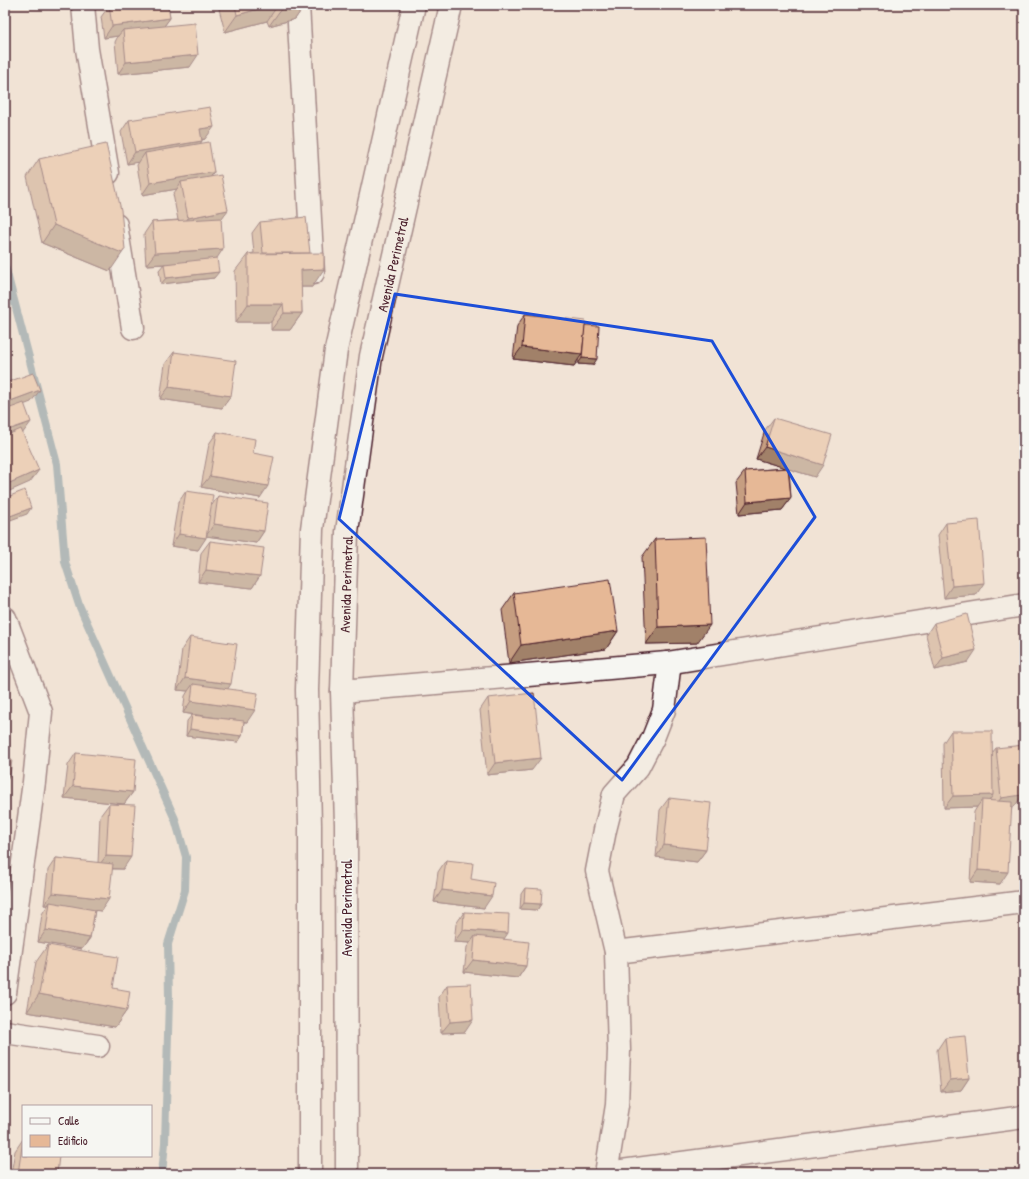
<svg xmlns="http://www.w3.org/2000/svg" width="1029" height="1179" viewBox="0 0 1029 1179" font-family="'Patrick Hand',sans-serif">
<rect width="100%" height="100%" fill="#f1e3d6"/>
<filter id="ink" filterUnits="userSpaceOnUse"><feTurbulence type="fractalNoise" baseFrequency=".025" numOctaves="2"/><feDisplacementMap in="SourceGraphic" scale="8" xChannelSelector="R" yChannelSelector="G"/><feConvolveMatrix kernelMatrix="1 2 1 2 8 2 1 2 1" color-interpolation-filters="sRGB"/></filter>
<g filter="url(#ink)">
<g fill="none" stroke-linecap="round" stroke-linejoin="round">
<path stroke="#698694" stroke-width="8" d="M 5,266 L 57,464 L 65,562 L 79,605 L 175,819 L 186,857 L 185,890 L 168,944 L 169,998 L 165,1143 L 162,1174"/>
<defs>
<g id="minor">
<path d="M 83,5 L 87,49 L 108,173"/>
<path d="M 298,5 L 313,273"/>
<path d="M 116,225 L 133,328"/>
<path d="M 5,618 L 41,712 L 34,782 L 5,993"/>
<path d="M 342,691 L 667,663 L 1024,605"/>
<path d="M 616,952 L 1024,902"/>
<path d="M 5,1032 L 98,1046"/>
<path d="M 607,1173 L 1024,1117"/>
<path d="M 606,1174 L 617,1105 L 619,1050 L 616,952 L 597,871 L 605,830 L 614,794 L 638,767 L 653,738 L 664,710 L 669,670 L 667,663"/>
</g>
<g id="primary">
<path d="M 310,1174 L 310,825 L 307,690 L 312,529 L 336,350 L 414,5"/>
<path id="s1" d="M 347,1174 L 346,824 L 342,691 L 347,532 L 371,356 L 451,5"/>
</g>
</defs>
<use href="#minor" stroke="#4a1f2b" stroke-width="25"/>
<use href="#primary" stroke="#4a1f2b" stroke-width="25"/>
<use href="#minor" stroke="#f6f6f2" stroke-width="22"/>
<use href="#primary" stroke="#f6f6f2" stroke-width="22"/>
</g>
<g fill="#c69e81" stroke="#4a1f2b">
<path d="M 108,5 L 168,5 L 170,18 L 164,26 L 190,67 L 118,74 L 115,42 L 118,36 L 104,38 L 101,17 L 109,6 Z"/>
<path d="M 218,5 L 305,5 L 295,19 L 269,26 L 267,21 L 225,32 Z"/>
<path d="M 129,120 L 205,139 L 202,140 L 200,144 L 214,172 L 211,177 L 221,219 L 214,278 L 161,284 L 159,270 L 164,264 L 169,264 L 146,265 L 144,234 L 152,222 L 178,220 L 173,194 L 177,189 L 142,195 L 137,165 L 139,162 L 127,164 L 121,132 Z"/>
<path d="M 39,159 L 110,271 L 42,243 L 27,177 Z"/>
<path d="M 260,222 L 312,287 L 301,287 L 302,313 L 290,330 L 271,330 L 271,322 L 236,322 L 235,271 L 248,254 L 254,253 L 252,233 Z"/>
<path d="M 525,314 L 585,325 L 593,365 L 578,364 L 578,359 L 574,366 L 513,359 L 517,326 Z"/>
<path d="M 174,352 L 231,396 L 222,408 L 160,399 L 165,364 Z"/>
<path d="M 774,418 L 815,477 L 789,469 L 791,498 L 782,510 L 739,514 L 736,483 L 745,471 L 786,468 L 756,459 L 765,430 Z"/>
<path d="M 217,432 L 253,453 L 260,498 L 201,487 L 209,444 Z"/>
<path d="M 186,491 L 212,505 L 218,496 L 264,531 L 256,543 L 206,536 L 198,550 L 171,546 L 178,503 Z"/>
<path d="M 946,523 L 976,595 L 944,598 L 938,535 Z"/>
<path d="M 655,539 L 697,643 L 646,644 L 642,557 Z"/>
<path d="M 210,541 L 260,576 L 252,588 L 198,582 L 201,553 Z"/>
<path d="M 514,593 L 618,631 L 606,649 L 509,663 L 502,610 Z"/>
<path d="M 934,623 L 968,662 L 935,670 L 926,635 Z"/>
<path d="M 190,637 L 228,689 L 247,722 L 244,722 L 242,736 L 238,742 L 186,736 L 187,721 L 192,715 L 201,716 L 183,713 L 185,696 L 188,691 L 177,690 L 182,649 Z"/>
<path d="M 488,698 L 532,770 L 487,775 L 480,710 Z"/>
<path d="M 951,731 L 992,753 L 996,748 L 1024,784 L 1024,795 L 1022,796 L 1014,807 L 1012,807 L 1000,884 L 970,882 L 974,812 L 977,807 L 944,808 L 943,743 Z"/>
<path d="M 76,753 L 133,792 L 124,804 L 64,798 L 68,765 Z"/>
<path d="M 669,798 L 706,850 L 697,862 L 656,857 L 660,810 Z"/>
<path d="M 109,804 L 123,869 L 112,869 L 101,911 L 95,910 L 90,938 L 82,949 L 38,942 L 42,914 L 48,905 L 44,905 L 48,870 L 56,858 L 98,863 L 100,816 Z"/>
<path d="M 446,860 L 471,879 L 484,908 L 434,902 L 438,872 Z"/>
<path d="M 525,888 L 541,904 L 537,910 L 520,909 L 521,894 Z"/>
<path d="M 464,912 L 504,939 L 526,966 L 518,978 L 464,972 L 467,947 L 470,943 L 454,942 L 456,924 Z"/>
<path d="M 48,945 L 113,988 L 127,1010 L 115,1027 L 27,1012 L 36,962 Z"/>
<path d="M 447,985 L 465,1032 L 441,1033 L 439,997 Z"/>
<path d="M 945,1038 L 969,1078 L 961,1090 L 941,1092 L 937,1050 Z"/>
<path d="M 23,1139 L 57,1174 L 11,1174 L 15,1151 Z"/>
</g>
<g fill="#a18169" stroke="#4a1f2b">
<path d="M 273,5 L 278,5 L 267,21 L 225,32 L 237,15 Z"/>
<path d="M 295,5 L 305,5 L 295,19 L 269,26 L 281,9 Z"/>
<path d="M 170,18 L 161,30 L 123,30 L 118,36 L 104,38 L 112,26 Z"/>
<path d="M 198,55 L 190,67 L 118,74 L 126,62 Z"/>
<path d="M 214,127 L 205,139 L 192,141 L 200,129 Z"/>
<path d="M 202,141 L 194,153 L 145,153 L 139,162 L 127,164 L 135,152 Z"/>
<path d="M 214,172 L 206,184 L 181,182 L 177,189 L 142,195 L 150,183 Z"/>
<path d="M 228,210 L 219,222 L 180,230 L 188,218 Z"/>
<path d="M 54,225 L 125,249 L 110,271 L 42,243 Z"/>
<path d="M 223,249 L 215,261 L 146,265 L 155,253 Z"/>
<path d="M 324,269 L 312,287 L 289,287 L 301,270 Z"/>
<path d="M 219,272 L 214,278 L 161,284 L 166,278 Z"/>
<path d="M 248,304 L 283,304 L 271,322 L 236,322 Z"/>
<path d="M 284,313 L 302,313 L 290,330 L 271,330 Z"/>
<path d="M 522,347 L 582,354 L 574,366 L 513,359 Z"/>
<path d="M 582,358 L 597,359 L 593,365 L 578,364 Z"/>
<path d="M 169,387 L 231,396 L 222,408 L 160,399 Z"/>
<path d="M 40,390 L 31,402 L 5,412 L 5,403 Z"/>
<path d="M 31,422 L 22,434 L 5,440 L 5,431 Z"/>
<path d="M 765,447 L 823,465 L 815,477 L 756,459 Z"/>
<path d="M 39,470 L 30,482 L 5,493 L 5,485 Z"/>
<path d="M 210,476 L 268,486 L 260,498 L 201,487 Z"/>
<path d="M 791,498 L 782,510 L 739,514 L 747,502 Z"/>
<path d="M 31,508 L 27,514 L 5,522 L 5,518 Z"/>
<path d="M 214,524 L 264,531 L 256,543 L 206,536 Z"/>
<path d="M 179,534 L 206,538 L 198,550 L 171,546 Z"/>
<path d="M 206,570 L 260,576 L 252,588 L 198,582 Z"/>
<path d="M 984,583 L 976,595 L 944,598 L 952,586 Z"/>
<path d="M 710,625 L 697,643 L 646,644 L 658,627 Z"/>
<path d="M 618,631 L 606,649 L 509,663 L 521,645 Z"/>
<path d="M 976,650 L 968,662 L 935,670 L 943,658 Z"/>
<path d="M 185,678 L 231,684 L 223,696 L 193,684 L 188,691 L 177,690 Z"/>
<path d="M 191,701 L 255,710 L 247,722 L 183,713 Z"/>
<path d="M 190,729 L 242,736 L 238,742 L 186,736 Z"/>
<path d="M 541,758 L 532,770 L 487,775 L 495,763 Z"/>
<path d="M 5,775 L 10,775 L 5,781 Z"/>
<path d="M 1024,784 L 1024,795 L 1022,796 L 1014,807 L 993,810 L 1001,798 L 1021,785 Z"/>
<path d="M 73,786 L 133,792 L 124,804 L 64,798 Z"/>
<path d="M 993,795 L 985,807 L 982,800 L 977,807 L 944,808 L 953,796 Z"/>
<path d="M 664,845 L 706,850 L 697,862 L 656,857 Z"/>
<path d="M 106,856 L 131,857 L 123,869 L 97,868 Z"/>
<path d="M 978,870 L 1008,872 L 1000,884 L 970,882 Z"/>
<path d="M 442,890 L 492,896 L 484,908 L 434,902 Z"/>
<path d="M 53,893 L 109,899 L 101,911 L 50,906 L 50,902 L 48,905 L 44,905 Z"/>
<path d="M 524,903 L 541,904 L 537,910 L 520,909 Z"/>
<path d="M 46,930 L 90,938 L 82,949 L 38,942 Z"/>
<path d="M 463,930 L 508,933 L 500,945 L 475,936 L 470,943 L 454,942 Z"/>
<path d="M 473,960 L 526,966 L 518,978 L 464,972 Z"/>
<path d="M 39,994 L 127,1010 L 115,1027 L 27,1012 Z"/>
<path d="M 473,1020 L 465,1032 L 441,1033 L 450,1022 Z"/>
<path d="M 969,1078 L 961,1090 L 941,1092 L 950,1080 Z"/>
</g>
<g fill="#e6b896" stroke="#4a1f2b">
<path d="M 109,5 L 168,5 L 170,18 L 112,26 Z"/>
<path d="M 235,5 L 273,5 L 237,15 Z"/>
<path d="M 280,5 L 295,5 L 281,9 Z"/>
<path d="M 195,23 L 198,55 L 126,62 L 123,30 Z"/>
<path d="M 210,107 L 214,127 L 200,129 L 202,141 L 135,152 L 129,120 Z"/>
<path d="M 209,142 L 214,172 L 150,183 L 145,153 Z"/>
<path d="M 106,144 L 121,210 L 125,249 L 122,253 L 54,225 L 39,159 Z"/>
<path d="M 221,175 L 228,210 L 188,218 L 181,182 Z"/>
<path d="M 306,217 L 310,253 L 263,253 L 260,222 Z"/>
<path d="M 221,218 L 223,249 L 155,253 L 152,222 Z"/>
<path d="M 324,253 L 324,269 L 301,270 L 302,313 L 284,313 L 283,304 L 248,304 L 248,254 Z"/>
<path d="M 217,258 L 219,272 L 166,278 L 164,264 Z"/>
<path d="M 525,314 L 586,321 L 582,354 L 522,347 Z"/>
<path d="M 585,325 L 599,326 L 597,359 L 582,358 Z"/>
<path d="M 174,352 L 236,361 L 231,396 L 169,387 Z"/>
<path d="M 33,373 L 40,390 L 5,403 L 5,383 Z"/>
<path d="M 24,403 L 31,422 L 5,431 L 5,410 Z"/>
<path d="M 774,418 L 832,435 L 823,465 L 765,447 Z"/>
<path d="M 21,429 L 39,470 L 5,485 L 5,436 Z"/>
<path d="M 217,432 L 255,439 L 253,453 L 274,457 L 268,486 L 210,476 Z"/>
<path d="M 788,468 L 791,498 L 747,502 L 745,471 Z"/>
<path d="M 25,490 L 31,508 L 5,518 L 5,498 Z"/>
<path d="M 186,491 L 213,495 L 206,538 L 179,534 Z"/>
<path d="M 218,496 L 268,503 L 264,531 L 214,524 Z"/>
<path d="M 979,520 L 984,583 L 952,586 L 946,523 Z"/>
<path d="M 706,537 L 710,625 L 658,627 L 655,539 Z"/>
<path d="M 210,541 L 264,548 L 260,576 L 206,570 Z"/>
<path d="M 610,579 L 618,631 L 521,645 L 514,593 Z"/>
<path d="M 967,614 L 976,650 L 943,658 L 934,623 Z"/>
<path d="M 190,637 L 237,644 L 231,684 L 185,678 Z"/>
<path d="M 193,684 L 258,693 L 255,710 L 191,701 Z"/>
<path d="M 534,693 L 541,758 L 495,763 L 488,698 Z"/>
<path d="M 192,715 L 244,721 L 242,736 L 190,729 Z"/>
<path d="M 951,731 L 992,731 L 993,795 L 953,796 Z"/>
<path d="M 1024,745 L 1024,784 L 1021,785 L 1022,795 L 1001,798 L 996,748 Z"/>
<path d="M 76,753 L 136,759 L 133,792 L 73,786 Z"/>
<path d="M 5,759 L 12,760 L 10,775 L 5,774 Z"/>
<path d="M 669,798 L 711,803 L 706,850 L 664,845 Z"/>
<path d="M 982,800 L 1012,802 L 1008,872 L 978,870 Z"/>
<path d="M 109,804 L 135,805 L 131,857 L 106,856 Z"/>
<path d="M 56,858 L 113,864 L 109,899 L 53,893 Z"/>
<path d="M 446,860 L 473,863 L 471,879 L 494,883 L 492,896 L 442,890 Z"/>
<path d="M 525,888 L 542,889 L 541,904 L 524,903 Z"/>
<path d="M 50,902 L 95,910 L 90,938 L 46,930 Z"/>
<path d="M 464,912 L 509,914 L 508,933 L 463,930 Z"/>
<path d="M 475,936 L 529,942 L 526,966 L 473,960 Z"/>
<path d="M 48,945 L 118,957 L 113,988 L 130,991 L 127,1010 L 39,994 Z"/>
<path d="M 471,984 L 473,1020 L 450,1022 L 447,985 Z"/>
<path d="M 965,1036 L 969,1078 L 950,1080 L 945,1038 Z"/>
<path d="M 23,1139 L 23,1156 L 59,1156 L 57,1174 L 18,1174 Z"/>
</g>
</g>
<path d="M0 0H1029V1179H0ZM 395,294 L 712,341 L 815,517 L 622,780 L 339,519 Z" fill="#f1e3d6" fill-opacity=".55" fill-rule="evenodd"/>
<path fill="none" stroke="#1d4ed8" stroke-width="3" stroke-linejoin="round" d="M 395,294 L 712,341 L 815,517 L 622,780 L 339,519 Z"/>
<g text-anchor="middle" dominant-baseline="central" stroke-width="3" stroke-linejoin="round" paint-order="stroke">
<g font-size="14" fill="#4a1f2b" stroke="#f6f6f2">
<text stroke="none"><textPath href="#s1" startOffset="914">Avenida Perimetral</textPath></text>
<text stroke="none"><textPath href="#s1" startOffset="590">Avenida Perimetral</textPath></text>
<text transform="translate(346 908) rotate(-90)">Avenida Perimetral</text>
</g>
</g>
<rect width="1029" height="1179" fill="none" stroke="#f6f6f2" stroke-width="20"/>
<rect x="10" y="10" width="1009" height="1159" fill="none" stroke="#4a1f2b" stroke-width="1.5" filter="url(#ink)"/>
<rect x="22" y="1105" width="130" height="52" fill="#f6f6f2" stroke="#b1a0a2"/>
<rect x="30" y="1118" width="20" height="6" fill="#f6f6f2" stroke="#b1a0a2"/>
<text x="58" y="1125" font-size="12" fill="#4a1f2b">Calle</text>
<rect x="30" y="1135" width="20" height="12" fill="#e6b896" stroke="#b1a0a2"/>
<text x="58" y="1145" font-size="12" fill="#4a1f2b">Edificio</text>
</svg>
